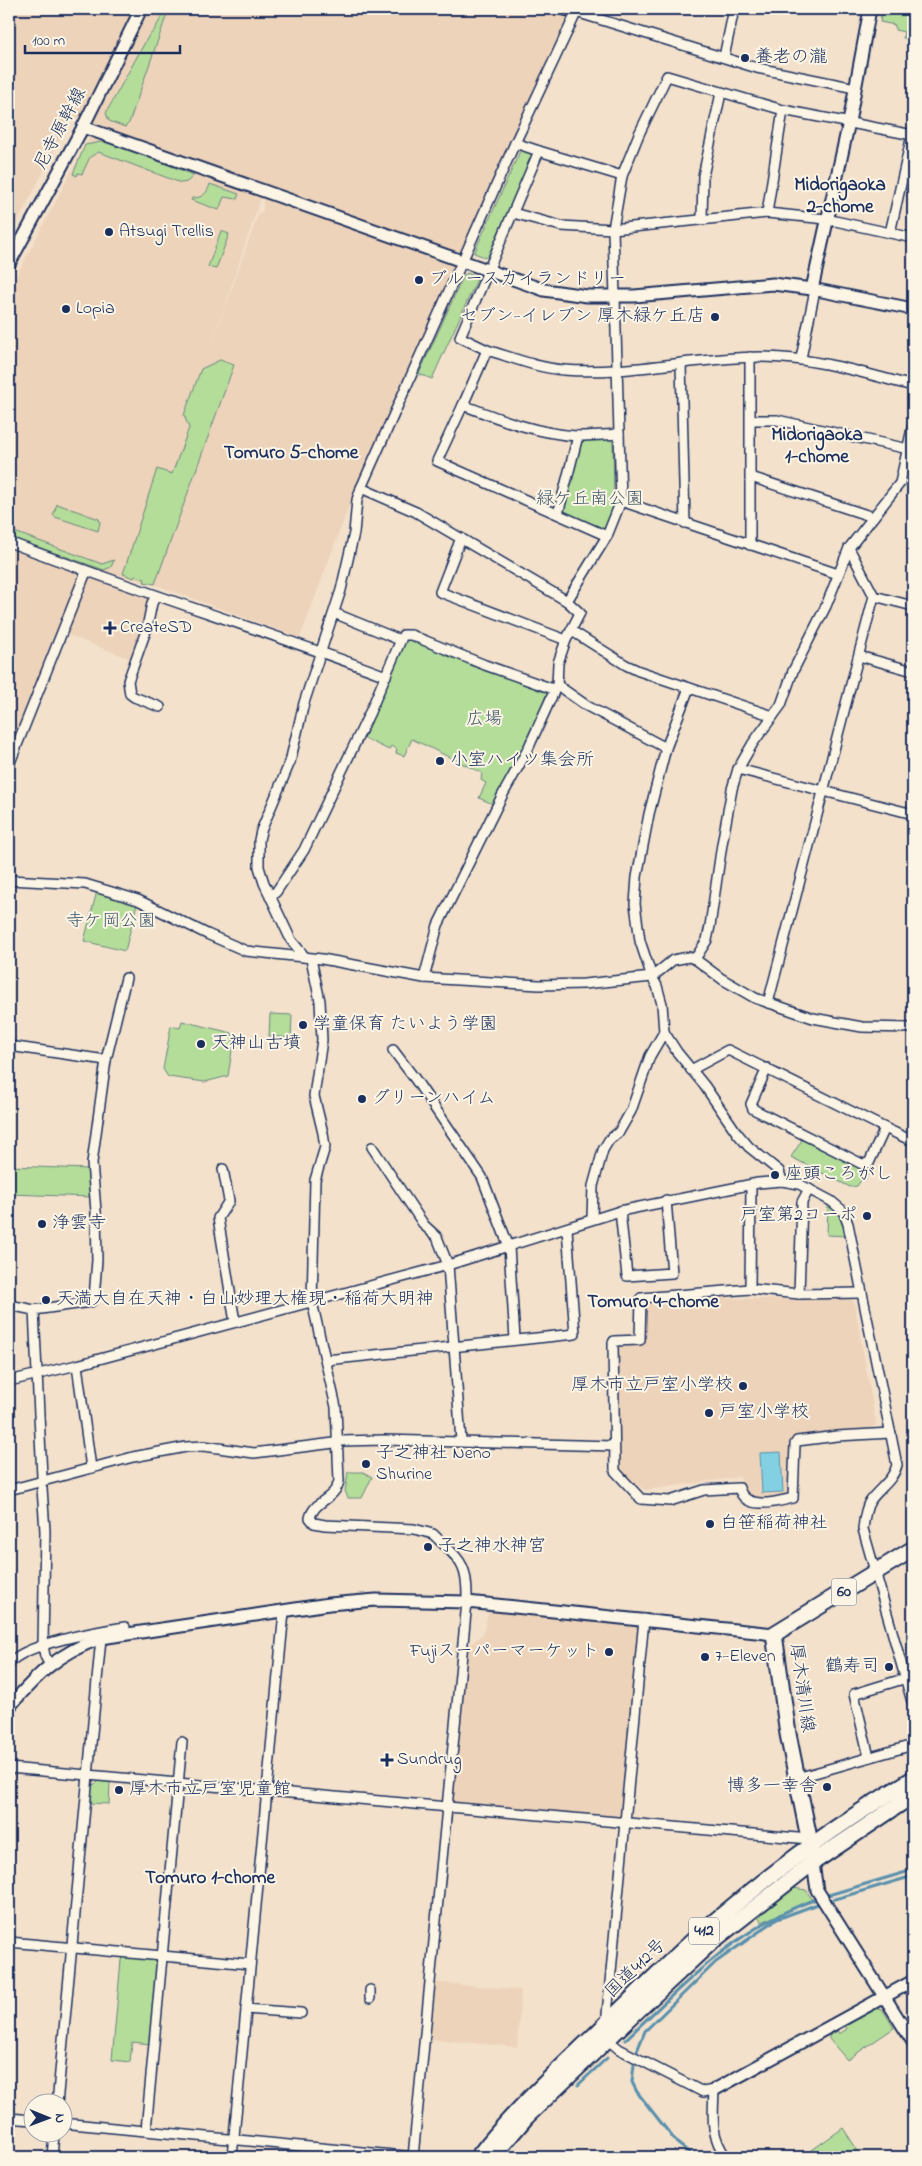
<svg xmlns="http://www.w3.org/2000/svg" width="922" height="2166" viewBox="0 0 922 2166" font-family="'Indie Flower','Klee One',sans-serif">
<rect width="100%" height="100%" fill="#f3e1cc"/>
<filter id="ink" filterUnits="userSpaceOnUse"><feTurbulence type="fractalNoise" baseFrequency=".02" numOctaves="2"/><feDisplacementMap in="SourceGraphic" scale="10" xChannelSelector="R" yChannelSelector="G"/><feConvolveMatrix kernelMatrix="1 2 1 2 8 2 1 2 1" color-interpolation-filters="sRGB"/></filter>
<g filter="url(#ink)">
<g fill="#edd3ba">
<path d="M 9,9 L 573,9 L 356,487 L 300,638 L 156,585 L 104,571 L 9,534 L 9,290 L 90,136 L 261,197 L 211,347 L 258,214 L 263,211 L 263,193 L 72,116 L 9,239 Z"/>
<path d="M 9,549 L 75,572 L 78,575 L 79,583 L 9,756 Z"/>
<path d="M 91,578 L 150,599 L 146,623 L 134,660 L 65,634 L 85,581 Z"/>
<path d="M 715,1296 L 716,1298 L 796,1300 L 848,1298 L 854,1302 L 876,1423 L 872,1429 L 828,1431 L 791,1438 L 792,1493 L 788,1498 L 754,1500 L 744,1494 L 740,1477 L 645,1490 L 618,1471 L 615,1349 L 618,1346 L 643,1346 L 644,1306 L 647,1302 Z"/>
<path d="M 489,1610 L 637,1627 L 640,1631 L 622,1819 L 455,1804 L 452,1802 L 466,1648 L 483,1634 Z"/>
<path d="M 433,1982 L 521,1990 L 517,2047 L 429,2039 Z"/>
</g>
<g fill="#b4dd9a" stroke="#68867c">
<path d="M 882,9 L 913,9 L 911,39 L 903,38 L 904,32 L 895,30 L 895,25 L 880,22 Z"/>
<path d="M 166,10 L 168,11 L 129,123 L 125,127 L 109,121 L 106,113 L 149,35 L 153,32 Z"/>
<path d="M 107,141 L 194,175 L 187,182 L 181,183 L 99,152 L 90,157 L 82,174 L 78,173 L 77,176 L 73,174 L 85,145 Z"/>
<path d="M 521,149 L 532,152 L 534,156 L 487,258 L 474,253 Z"/>
<path d="M 210,184 L 239,194 L 237,199 L 224,197 L 219,210 L 191,200 L 192,198 C 202,198 207,194 210,184 Z"/>
<path d="M 221,231 L 229,234 L 216,269 L 208,267 Z"/>
<path d="M 467,273 L 478,277 L 432,379 L 419,374 L 464,275 Z"/>
<path d="M 220,360 L 234,365 L 155,584 L 144,582 L 145,579 L 135,576 L 134,578 L 123,574 L 157,469 L 172,474 L 189,428 L 184,415 L 201,369 Z"/>
<path d="M 609,438 L 613,442 L 614,506 L 606,530 L 603,531 L 562,514 L 580,444 L 585,440 Z"/>
<path d="M 57,504 L 99,519 L 100,522 L 98,531 L 55,517 L 53,515 Z"/>
<path d="M 9,530 L 102,564 L 114,560 L 111,567 L 104,570 L 9,537 Z"/>
<path d="M 412,637 L 544,690 L 547,693 L 527,746 L 495,805 L 479,798 L 486,783 L 481,780 L 482,773 L 412,739 L 404,756 L 396,753 L 397,749 L 391,746 L 389,750 L 364,738 L 372,721 L 368,719 L 404,639 Z"/>
<path d="M 97,891 L 137,904 L 125,951 L 84,941 Z"/>
<path d="M 270,1014 L 292,1015 L 291,1038 L 269,1036 Z"/>
<path d="M 182,1021 L 232,1033 L 234,1038 L 228,1076 L 205,1082 L 168,1077 L 163,1069 L 171,1026 L 180,1028 Z"/>
<path d="M 802,1140 L 869,1172 L 865,1180 L 862,1179 L 857,1186 L 850,1187 L 791,1157 Z"/>
<path d="M 9,1166 L 88,1169 L 92,1197 L 9,1194 Z"/>
<path d="M 828,1205 L 840,1212 L 847,1236 L 827,1235 Z"/>
<path d="M 348,1472 L 363,1472 L 372,1477 L 362,1498 L 348,1498 L 345,1491 Z"/>
<path d="M 99,1781 L 110,1782 L 109,1804 L 90,1803 L 92,1786 Z"/>
<path d="M 793,1888 L 806,1890 L 812,1899 L 762,1922 L 757,1915 Z"/>
<path d="M 124,1957 L 155,1959 L 158,1962 L 150,2044 L 132,2042 L 130,2062 L 112,2060 L 121,1960 Z"/>
<path d="M 874,2008 L 883,2010 L 894,2028 L 847,2060 L 829,2039 L 829,2036 L 837,2031 L 839,2034 L 847,2029 L 845,2026 Z"/>
<path d="M 843,2128 L 862,2157 L 819,2157 L 812,2150 Z"/>
</g>
<path fill="#83d0e2" stroke="#5990ad" d="M 781,1452 L 783,1492 L 762,1493 L 760,1453 Z"/>
<g fill="none" stroke-linecap="round" stroke-linejoin="round">
<g stroke="#5990ad" stroke-width="3">
<path d="M 825,1896 L 913,1870"/>
<path d="M 625,2040 C 685,1983 738,1926 819,1898"/>
<path d="M 578,2085 L 607,2058"/>
<path d="M 695,2157 L 677,2143 L 637,2092 L 632,2082 L 635,2056 L 645,2031 L 716,1962 L 777,1919 L 815,1905 L 913,1876"/>
</g>
<defs>
<g id="minor">
<path d="M 576,12 L 757,68 L 855,88"/>
<path d="M 724,57 L 734,9"/>
<path d="M 515,143 L 539,151"/>
<path d="M 513,213 L 561,226 L 613,229 L 767,213 L 826,219 L 913,238"/>
<path d="M 767,213 L 783,110"/>
<path d="M 702,219 L 703,176 L 721,93"/>
<path d="M 890,233 L 912,135"/>
<path d="M 487,350 L 460,337 L 539,151 L 622,176"/>
<path d="M 750,357 L 750,545"/>
<path d="M 801,358 L 815,290"/>
<path d="M 681,363 L 685,523"/>
<path d="M 463,405 L 437,461 L 607,536"/>
<path d="M 751,420 L 777,420 L 913,450"/>
<path d="M 619,434 C 604,435 590,436 576,436 C 535,433 500,419 463,405 L 487,350 C 511,357 537,368 564,370 C 630,375 695,357 761,357 C 813,357 863,373 913,386"/>
<path d="M 751,477 L 873,517"/>
<path d="M 361,488 L 416,512 L 567,601 L 580,613 L 566,640 L 558,663 L 557,685 L 527,751 L 502,796 L 438,925 L 424,978"/>
<path d="M 621,501 L 838,574"/>
<path d="M 558,514 L 578,436"/>
<path d="M 461,538 L 440,592 L 566,640"/>
<path d="M 9,542 C 133,590 261,629 386,676"/>
<path d="M 156,596 L 152,603 L 147,628 L 128,681 L 130,694 L 134,697 L 160,707"/>
<path d="M 874,596 L 913,606"/>
<path d="M 567,601 L 607,536 L 621,501 L 613,229 L 622,176 L 639,134 L 667,76 L 783,110 L 913,135"/>
<path d="M 334,613 L 400,640"/>
<path d="M 572,631 L 626,665 L 639,671 L 773,716"/>
<path d="M 859,656 L 913,671"/>
<path d="M 557,685 L 587,706 L 666,748"/>
<path d="M 689,688 L 666,748 L 649,814 L 637,877 L 635,904 L 640,941 L 652,977 L 657,986 L 662,1004 L 664,1032 L 677,1052 L 704,1085 L 737,1133 L 749,1147 L 779,1171 L 782,1181"/>
<path d="M 9,765 L 86,572"/>
<path d="M 738,769 L 913,814"/>
<path d="M 9,880 L 85,884 L 138,900 L 207,934 L 246,951 L 322,959 L 424,978 L 539,985 L 584,984 L 652,977 L 673,960 L 689,957 L 695,959 L 707,940 L 710,926 L 722,844 L 732,789 L 738,769 L 753,743 L 781,705 L 793,671 L 826,606 L 849,548 L 900,483 L 913,424"/>
<path d="M 270,897 L 276,892 L 304,850 L 370,712 L 403,635 L 411,635 L 485,665 L 553,689"/>
<path d="M 305,957 L 291,940 L 264,883 L 259,867 L 259,840 L 261,831 L 290,762 L 304,703 L 341,590 L 354,533 L 357,500 L 361,488 L 515,143 L 578,9"/>
<path d="M 311,959 L 320,1001 L 322,1040 L 314,1096 L 323,1133 L 325,1147 L 315,1180 L 312,1302 L 336,1407 L 339,1481 C 335,1500 314,1500 310,1518 L 314,1523 L 325,1525 L 414,1529 L 433,1534 C 460,1561 468,1562 467,1602 L 413,2157"/>
<path d="M 695,959 L 722,979 L 755,998 L 813,1018 L 862,1027 L 913,1028"/>
<path d="M 768,1003 L 874,596 L 849,548"/>
<path d="M 9,1046 L 106,1060"/>
<path d="M 393,1050 L 415,1079 L 482,1177 L 509,1247 L 515,1339"/>
<path d="M 767,1068 L 751,1104 L 753,1109 L 862,1164 L 869,1163 L 885,1128"/>
<path d="M 691,1070 L 728,1050 L 885,1128 L 908,1139 L 913,1139"/>
<path d="M 372,1147 L 424,1225 L 437,1237 L 448,1265 L 461,1441"/>
<path d="M 223,1169 L 229,1201 L 218,1218 L 234,1316 L 237,1322"/>
<path d="M 620,1211 L 627,1276 L 672,1273 L 666,1200"/>
<path d="M 592,1219 L 593,1186 L 603,1150 L 609,1140 L 619,1132 L 631,1111 L 650,1056 L 664,1032"/>
<path d="M 750,1289 L 751,1185"/>
<path d="M 861,1293 L 799,1294 L 750,1289 L 641,1298 L 640,1340 L 614,1341 L 613,1343 L 615,1471 L 641,1499 L 670,1501 L 704,1490 L 739,1488 C 745,1511 776,1502 793,1498 L 795,1444 L 797,1441 L 837,1436 L 891,1433"/>
<path d="M 799,1294 L 802,1202 L 809,1189"/>
<path d="M 9,1305 L 34,1310 L 42,1477"/>
<path d="M 34,1310 L 91,1302 L 94,1298 L 97,1260 L 96,1211 L 92,1163 L 106,1060 L 126,978"/>
<path d="M 326,1360 L 575,1334 L 567,1229"/>
<path d="M 77,1365 L 91,1468"/>
<path d="M 9,1381 L 77,1365 L 448,1265 L 620,1211 L 758,1183 L 782,1181 L 799,1184 L 831,1201 L 843,1211 L 848,1224 L 897,1465 C 893,1481 879,1488 870,1501 C 865,1509 864,1520 863,1529 L 913,1705"/>
<path d="M 42,1488 L 45,1531 L 43,1645 L 45,1656 L 50,1665"/>
<path d="M 9,1490 L 133,1457 L 186,1447 L 204,1446 L 254,1453 L 334,1443 L 342,1441 L 384,1440 L 614,1446"/>
<path d="M 644,1619 L 606,2025 L 607,2039 L 619,2049 L 703,2092 L 714,2090 C 713,2117 710,2135 726,2157"/>
<path d="M 9,1664 C 23,1644 99,1631 125,1627"/>
<path d="M 869,1757 L 854,1694 L 913,1676"/>
<path d="M 9,1768 L 809,1839"/>
<path d="M 797,1778 L 913,1745"/>
<path d="M 9,1942 L 250,1964"/>
<path d="M 370,1998 L 370,1990"/>
<path d="M 246,2009 L 301,2013"/>
<path d="M 57,2104 L 101,1638"/>
<path d="M 9,2118 L 32,2120"/>
<path d="M 62,2123 L 414,2157"/>
<path d="M 146,2130 L 182,1742"/>
<path d="M 52,2157 L 54,2134"/>
<path d="M 232,2157 L 284,1612"/>
</g>
<g id="tertiary">
<path d="M 565,9 L 576,12"/>
<path d="M 83,127 L 544,290 L 587,296 L 634,296 L 773,284 L 812,289 L 913,309"/>
<path d="M 9,264 L 83,127 L 141,9"/>
<path d="M 812,289 L 849,122 L 870,9"/>
<path d="M 9,1707 C 38,1674 58,1653 101,1638 L 329,1604 L 376,1600 L 467,1602 L 774,1634"/>
<path d="M 812,1857 L 817,1890 L 913,2042"/>
<path d="M 714,2090 L 913,1981"/>
</g>
<path id="primary" d="M 811,1848 L 788,1734 L 774,1634 L 913,1549"/>
<g id="trunk">
<path d="M 478,2157 C 514,2110 559,2070 601,2029 C 638,1993 675,1956 714,1922 C 775,1870 843,1820 913,1779"/>
<path d="M 492,2157 L 526,2117 L 637,2011 L 710,1943 L 812,1863 L 913,1795"/>
</g>
</defs>
<use href="#minor" stroke="#1b2f5e" stroke-width="12"/>
<use href="#tertiary" stroke="#1b2f5e" stroke-width="15"/>
<use href="#primary" stroke="#1b2f5e" stroke-width="19"/>
<use href="#trunk" stroke="#1b2f5e" stroke-width="19"/>
<use href="#minor" stroke="#fcf5e5" stroke-width="9"/>
<use href="#tertiary" stroke="#fcf5e5" stroke-width="11"/>
<use href="#primary" stroke="#fcf5e5" stroke-width="15"/>
<use href="#trunk" stroke="#fcf5e5" stroke-width="15"/>
</g>
</g>
<g fill="#1b2f5e" stroke="#fcf5e5" stroke-width="2">
<circle cx="745" cy="58" r="5"/>
<circle cx="109" cy="232" r="5"/>
<circle cx="419" cy="280" r="5"/>
<circle cx="66" cy="309" r="5"/>
<circle cx="715" cy="317" r="5"/>
<path d="M107.5 620.5h5v5h5v5h-5v5h-5v-5h-5v-5h5z"/>
<circle cx="440" cy="761" r="5"/>
<circle cx="303" cy="1025" r="5"/>
<circle cx="201" cy="1044" r="5"/>
<circle cx="362" cy="1099" r="5"/>
<circle cx="775" cy="1175" r="5"/>
<circle cx="867" cy="1216" r="5"/>
<circle cx="42" cy="1224" r="5"/>
<circle cx="46" cy="1300" r="5"/>
<circle cx="743" cy="1386" r="5"/>
<circle cx="709" cy="1413" r="5"/>
<circle cx="366" cy="1464" r="5"/>
<circle cx="710" cy="1524" r="5"/>
<circle cx="428" cy="1547" r="5"/>
<circle cx="609" cy="1652" r="5"/>
<circle cx="705" cy="1657" r="5"/>
<circle cx="889" cy="1667" r="5"/>
<path d="M384.5 1752.5h5v5h5v5h-5v5h-5v-5h-5v-5h5z"/>
<circle cx="827" cy="1787" r="5"/>
<circle cx="119" cy="1790" r="5"/>
</g>
<g text-anchor="middle" dominant-baseline="central" stroke-width="4" stroke-linejoin="round" paint-order="stroke">
<g fill="#fcf5e5" stroke="#5e6a86" stroke-width="1">
<rect x="831.5" y="1578.5" width="25" height="27" rx="4"/>
<rect x="689" y="1917.5" width="30" height="27" rx="4"/>
</g>
<g font-size="16" font-weight="bold" fill="#1b2f5e">
<text x="844" y="1592">60</text>
<text x="704" y="1931">412</text>
</g>
<g font-size="18" fill="#1b2f5e" stroke="#fcf5e5" text-anchor="start">
<text x="755" y="58">養老の瀧</text>
<text x="119" y="232">Atsugi Trellis</text>
<text x="429" y="280">ブルースカイランドリー</text>
<text x="76" y="309">Lopia</text>
<text x="705" y="317" text-anchor="end">セブン-イレブン 厚木緑ケ丘店</text>
<text x="120" y="628">CreateSD</text>
<text x="450" y="761">小室ハイツ集会所</text>
<text x="313" y="1025">学童保育 たいよう学園</text>
<text x="211" y="1044">天神山古墳</text>
<text x="372" y="1099">グリーンハイム</text>
<text x="785" y="1175">座頭ころがし</text>
<text x="857" y="1216" text-anchor="end">戸室第2コーポ</text>
<text x="52" y="1224">浄雲寺</text>
<text x="56" y="1300">天満大自在天神・白山妙理大権現・稲荷大明神</text>
<text x="733" y="1386" text-anchor="end">厚木市立戸室小学校</text>
<text x="719" y="1413">戸室小学校</text>
<text x="376" y="1454">子之神社 Neno<tspan x="376" dy="21">Shurine</tspan></text>
<text x="720" y="1524">白笹稲荷神社</text>
<text x="438" y="1547">子之神水神宮</text>
<text x="599" y="1652" text-anchor="end">Fujiスーパーマーケット</text>
<text x="715" y="1657">7-Eleven</text>
<text x="879" y="1667" text-anchor="end">鶴寿司</text>
<text x="397" y="1760">Sundrug</text>
<text x="817" y="1787" text-anchor="end">博多一幸舎</text>
<text x="129" y="1790">厚木市立戸室児童館</text>
</g>
<g font-size="18" fill="#1b2f5e" stroke="#fcf5e5">
<text transform="translate(61 129) rotate(-62)">尼寺原幹線</text>
<text transform="translate(801 1688) rotate(82)">厚木清川線</text>
<text transform="translate(636 1969) rotate(-44)">国道412号</text>
</g>
<g font-size="18" fill="#415a6d" stroke="#fcf5e5">
<text x="590" y="500">緑ケ丘南公園</text>
<text x="484" y="720">広場</text>
<text x="111" y="922">寺ケ岡公園</text>
</g>
<g font-size="19" font-weight="bold" fill="#1b2f5e" stroke="#fcf5e5">
<text x="840" y="185">Midorigaoka<tspan x="840" dy="22">2-chome</tspan></text>
<text x="817" y="435">Midorigaoka<tspan x="817" dy="22">1-chome</tspan></text>
<text x="291" y="453">Tomuro 5-chome</text>
<text x="653" y="1302">Tomuro 4-chome</text>
<text x="210" y="1878">Tomuro 1-chome</text>
</g>
</g>
<rect width="922" height="2166" fill="none" stroke="#fcf5e5" stroke-width="30"/>
<rect x="15" y="15" width="892" height="2136" fill="none" stroke="#1b2f5e" stroke-width="2" filter="url(#ink)"/>
<g transform="translate(48 2118) rotate(91)"><circle r="24" fill="#fcf5e5" stroke="#a2a6af"/>
<path d="M0-4L9 19L0 12L-9 19Z" fill="#1b2f5e"/>
<text y="-8" font-size="14" font-weight="bold" text-anchor="middle" fill="#1b2f5e">N</text>
</g>
<path d="M25 45v8h155v-8" fill="none" stroke="#1b2f5e" stroke-width="2.5"/>
<text x="32" y="45" font-size="15" fill="#1b2f5e" stroke="#fcf5e5" stroke-width="4" paint-order="stroke">100 m</text>
</svg>
